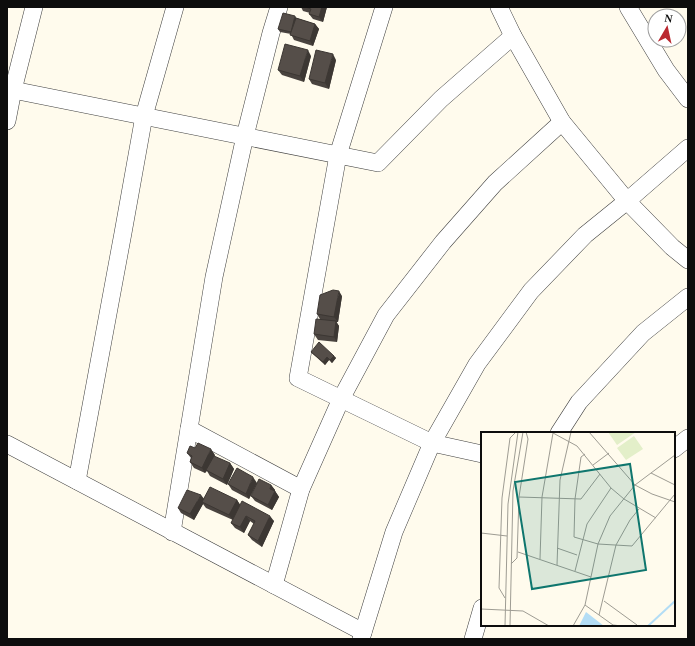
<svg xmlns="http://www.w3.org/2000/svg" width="695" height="646" viewBox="0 0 695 646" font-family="Georgia,serif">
<rect width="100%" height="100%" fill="#fffbed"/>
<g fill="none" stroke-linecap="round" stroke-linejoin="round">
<defs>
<g id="minor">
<path d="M 384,7 L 338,155 L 298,378 L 432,443 L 482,454"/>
<path d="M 499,7 L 513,36 L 562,122 L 627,201 L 672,247 L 688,260"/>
<path d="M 628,7 L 666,70 L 688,99"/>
<path d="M 13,90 L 378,163 L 441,99 L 513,36"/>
<path d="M 7,121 L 13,90 L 34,7"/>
<path d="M 189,429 L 301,489"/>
<path d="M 559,433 L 579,402 L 643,333 L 688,297"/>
<path d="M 7,444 L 363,632"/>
<path d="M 674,449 L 688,438"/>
<path d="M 77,481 L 123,233 L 144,116 L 175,7"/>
<path d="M 172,532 L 214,277 L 245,136 L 271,33 L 279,7"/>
<path d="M 274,585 L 301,489 L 341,399 L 386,315 L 443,242 L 495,183 L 562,122"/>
<path d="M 361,639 L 394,532 L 432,443 L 477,364 L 531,291 L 585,235 L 627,201 L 688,148"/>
<path d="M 473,639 L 482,608"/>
</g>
</defs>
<use href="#minor" stroke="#404040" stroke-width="18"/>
<use href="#minor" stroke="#fff" stroke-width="17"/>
</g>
<g fill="#49433f">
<path d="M 301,7 L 327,7 L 323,22 L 313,19 L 309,14 L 310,13 L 303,11 Z"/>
<path d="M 296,18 L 315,24 L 319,29 L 313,46 L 294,40 L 291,34 L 280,32 L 278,29 Z"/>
<path d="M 311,56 L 304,82 L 282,75 L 278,70 Z"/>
<path d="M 336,60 L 329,89 L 312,84 L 309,79 Z"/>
<path d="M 342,296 L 338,322 L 336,322 L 339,326 L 337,342 L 318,340 L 314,334 L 320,319 L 317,314 Z"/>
<path d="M 311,352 L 334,356 L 336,358 L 332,363 L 329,360 L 325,365 L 313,354 Z"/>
<path d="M 187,453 L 215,455 L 212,460 L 230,463 L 234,469 L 227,485 L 210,476 L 207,471 L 205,473 L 194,468 L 190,462 L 191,458 Z"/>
<path d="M 257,483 L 249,499 L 232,490 L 228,484 Z"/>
<path d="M 271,485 L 275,490 L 275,491 L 279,497 L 272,510 L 255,501 L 251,496 Z"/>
<path d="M 204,499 L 237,500 L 240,505 L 274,521 L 262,547 L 252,540 L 248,535 L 254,524 L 250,521 L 244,533 L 235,528 L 231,523 L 233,520 L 206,508 L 203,504 L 194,520 L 181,513 L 178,508 Z"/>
</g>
<g fill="#3c3733">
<path d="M 322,7 L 327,7 L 323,22 L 319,17 Z"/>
<path d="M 295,16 L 297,19 L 293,35 L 291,32 Z"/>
<path d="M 315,24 L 319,29 L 313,46 L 310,41 Z"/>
<path d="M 308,50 L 311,56 L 304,82 L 300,76 Z"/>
<path d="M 333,54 L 336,60 L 329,89 L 325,83 Z"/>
<path d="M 339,291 L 342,296 L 338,322 L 334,317 Z"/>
<path d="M 336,321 L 339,326 L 337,342 L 334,337 Z"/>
<path d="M 334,356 L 336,358 L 332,363 L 330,360 Z"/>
<path d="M 327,357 L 329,360 L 325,365 L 323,362 Z"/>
<path d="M 211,449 L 215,455 L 205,473 L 202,468 Z"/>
<path d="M 230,463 L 234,469 L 227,485 L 223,479 Z"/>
<path d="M 253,477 L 257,483 L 249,499 L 246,494 Z"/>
<path d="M 271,485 L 275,490 L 273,494 L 270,489 Z"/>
<path d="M 275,491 L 279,497 L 272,510 L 268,505 Z"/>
<path d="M 201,495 L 205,500 L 202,502 L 203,504 L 194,520 L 190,514 Z"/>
<path d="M 237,500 L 241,506 L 233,520 L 229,515 Z"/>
<path d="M 246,516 L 250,521 L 244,533 L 240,527 Z"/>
<path d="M 270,516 L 274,521 L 262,547 L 258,541 Z"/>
</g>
<g fill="#554e49" stroke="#3c3733">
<path d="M 305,7 L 322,7 L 319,17 L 309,14 L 311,9 Z"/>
<path d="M 283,13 L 295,16 L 291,32 L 278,29 Z"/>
<path d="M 296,18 L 315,24 L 310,41 L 290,35 Z"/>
<path d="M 285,44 L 308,50 L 300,76 L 278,70 Z"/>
<path d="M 316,50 L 333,54 L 325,83 L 309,79 Z"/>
<path d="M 333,290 L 339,291 L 334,317 L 317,314 L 320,295 Z"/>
<path d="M 316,319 L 336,321 L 334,337 L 314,334 Z"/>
<path d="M 319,342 L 334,356 L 330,360 L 327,357 L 323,362 L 311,352 Z"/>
<path d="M 198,443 L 211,449 L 202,468 L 190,462 L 192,456 L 187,453 L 190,446 L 195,448 Z"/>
<path d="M 214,456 L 230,463 L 223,479 L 206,470 Z"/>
<path d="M 237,468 L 253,477 L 246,494 L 228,484 Z"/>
<path d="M 259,479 L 271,485 L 270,489 L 275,491 L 268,505 L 251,496 Z"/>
<path d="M 210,487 L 237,500 L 229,515 L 202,502 Z"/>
<path d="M 187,490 L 201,495 L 190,514 L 178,508 Z"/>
<path d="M 242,501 L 270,516 L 258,541 L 248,535 L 255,521 L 246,516 L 240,527 L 231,523 Z"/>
</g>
<g transform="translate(481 432)">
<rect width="194" height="194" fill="#fffbed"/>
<path d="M 127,0 L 155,0 L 136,13 ZM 153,4 L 162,17 L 145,28 L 136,16 Z" fill="#e3efc9"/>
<path d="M 105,180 L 123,194 L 98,194 Z" fill="#b3ddf5"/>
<path fill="none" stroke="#b3ddf5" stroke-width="2" d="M 167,194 L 194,169"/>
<path fill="none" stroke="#9e9c93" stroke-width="1" d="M 108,0 L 154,53 L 171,62 L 194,70M 104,22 L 100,25 L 94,67 L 93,105 L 117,112 L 151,114 L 194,62M 112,33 L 128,21M 170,41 L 194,53M 38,65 L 100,67 L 119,42M 0,101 L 26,104M 76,116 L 96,123M 37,120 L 110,145M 59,127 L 61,65 L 72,1 L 96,14 L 130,56 L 143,67 L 175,86M 30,132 L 36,126 L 38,65 L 47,7 L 45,0M 76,133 L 79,48 L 90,0M 94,139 L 106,92 L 130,56M 24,166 L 18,156 L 21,66 L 29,6 L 35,0M 123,169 L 156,193 L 153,194M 104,173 L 132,193 L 141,194M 0,177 L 42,179 L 68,194M 118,183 L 135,113 L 149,88 L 158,77M 24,194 L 27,72 L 37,0M 29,194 L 32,59 L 42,0M 92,194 L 104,173 L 117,112 L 129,84 L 154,53 L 194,23"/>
<path fill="#0f766e" fill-opacity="0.15" stroke="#0f766e" stroke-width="2" d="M 149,32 L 165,138 L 51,157 L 34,50 Z"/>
<rect width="194" height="194" fill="none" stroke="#0d0d0d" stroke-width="2"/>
</g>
<rect width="695" height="646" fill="none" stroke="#0d0d0d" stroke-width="16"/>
<g transform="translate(667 28) rotate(9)"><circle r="19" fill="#ffffff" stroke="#9e9e9e"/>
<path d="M0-3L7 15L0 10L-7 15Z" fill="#ba2830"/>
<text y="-6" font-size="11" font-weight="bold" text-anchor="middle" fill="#0d0d0d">N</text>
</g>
</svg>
